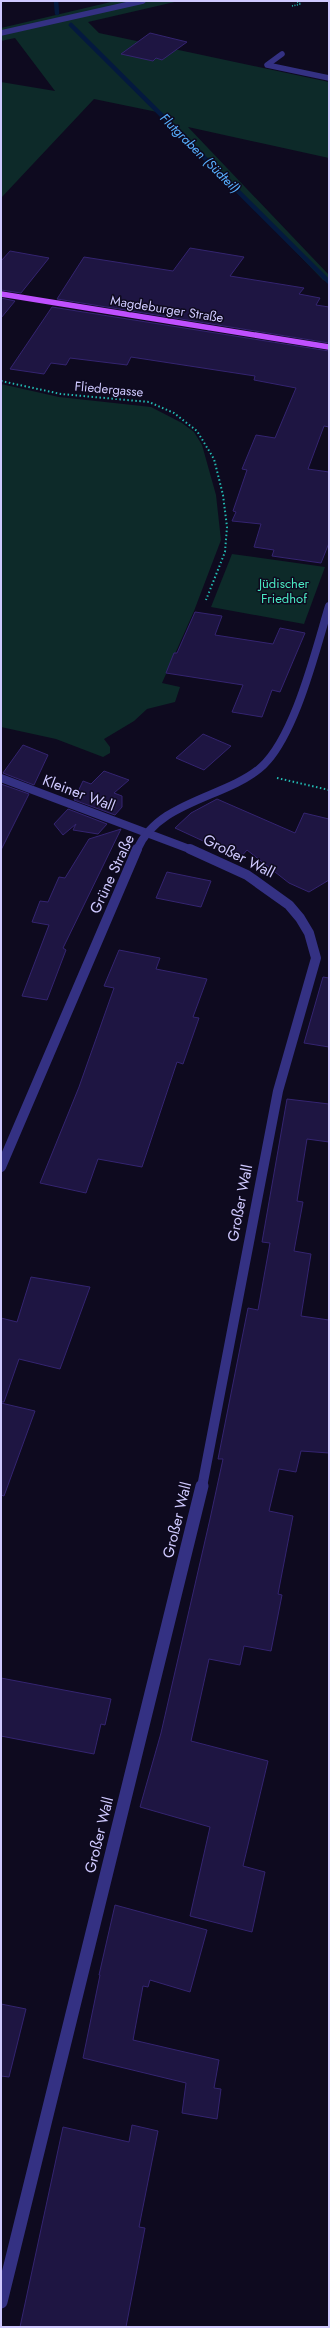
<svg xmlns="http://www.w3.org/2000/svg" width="330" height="2328" viewBox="0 0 330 2328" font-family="Jost,sans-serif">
<rect width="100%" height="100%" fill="#0e0a1f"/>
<g fill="#0d2a29">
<path d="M 115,1 L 179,1 L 88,22 L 99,33 L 329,82 L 329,158 L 188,127 L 329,275 L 329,282 L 323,280 L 162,113 L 94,99 L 1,198 L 1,82 L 55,91 L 15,38 L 1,41 L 1,28 Z"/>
<path d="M 1,384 L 59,397 L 151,407 L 182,423 L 194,432 L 202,445 L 216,495 L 221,540 L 194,611 L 162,683 L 180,687 L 175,702 L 147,709 L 134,721 L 104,739 L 110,747 L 110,753 L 103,757 L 56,739 L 1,727 Z"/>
<path d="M 232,554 L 325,567 L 304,624 L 211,607 Z"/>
</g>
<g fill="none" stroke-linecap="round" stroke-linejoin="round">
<g stroke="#04193e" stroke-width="4.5">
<path d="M 56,1 L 57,13"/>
<path d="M 71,25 L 329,282"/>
</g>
</g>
<g fill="#1e1542" stroke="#342470">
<path d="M 150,33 L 187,42 L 162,60 L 156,58 L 153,61 L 121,54 Z"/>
<path d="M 190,248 L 244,257 L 230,276 L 304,288 L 299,294 L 320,298 L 316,305 L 329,307 L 329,343 L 57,299 L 84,257 L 173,271 Z"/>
<path d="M 10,251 L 49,258 L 21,293 L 1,290 L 1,261 Z"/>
<path d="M 1,298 L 15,301 L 1,318 Z"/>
<path d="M 52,307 L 329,351 L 329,427 L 324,426 L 308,469 L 329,472 L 329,543 L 321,563 L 272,556 L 274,550 L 254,547 L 261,524 L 232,521 L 236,512 L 233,511 L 247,470 L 242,469 L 256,435 L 275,438 L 296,388 L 254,380 L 255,376 L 131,357 L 127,365 L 70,358 L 66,365 L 51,363 L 44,374 L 10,369 Z"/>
<path d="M 195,612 L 222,616 L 215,635 L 273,644 L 280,628 L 305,633 L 280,692 L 272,690 L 262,717 L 232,712 L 243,685 L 166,673 L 174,653 L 177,653 Z"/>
<path d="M 203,734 L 231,746 L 204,770 L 176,758 Z"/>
<path d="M 23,745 L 48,755 L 34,785 L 3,773 Z"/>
<path d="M 104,771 L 129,780 L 114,793 L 122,796 L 122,807 L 115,815 L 74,800 L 83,781 L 91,784 Z"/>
<path d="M 1,784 L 29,794 L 1,850 Z"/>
<path d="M 217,799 L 295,833 L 304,813 L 329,819 L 329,880 L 309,892 L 289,883 L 247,850 L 240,858 L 175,828 L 191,813 Z"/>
<path d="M 68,809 L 107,824 L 98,834 L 73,830 L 76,824 L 63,835 L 54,824 Z"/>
<path d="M 121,829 L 63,948 L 66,950 L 47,1000 L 22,996 L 49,925 L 32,922 L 40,901 L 48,902 L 59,877 L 65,878 L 89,839 Z"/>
<path d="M 167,872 L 211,881 L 201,907 L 156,898 Z"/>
<path d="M 119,950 L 160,958 L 156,969 L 207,979 L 193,1017 L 199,1018 L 183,1064 L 177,1062 L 142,1167 L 98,1159 L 86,1193 L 40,1183 L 79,1087 L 114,988 L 104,986 Z"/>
<path d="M 323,977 L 329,978 L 329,1047 L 304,1043 Z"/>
<path d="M 287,1099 L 329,1104 L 329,1142 L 307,1139 L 297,1201 L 303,1202 L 294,1251 L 311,1254 L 301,1316 L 329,1320 L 329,1453 L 301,1451 L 296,1472 L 279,1469 L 269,1511 L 293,1516 L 278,1594 L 282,1595 L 271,1651 L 244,1646 L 240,1665 L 209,1659 L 191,1741 L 268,1761 L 243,1866 L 265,1872 L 252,1932 L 190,1916 L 210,1827 L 140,1807 L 161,1733 L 210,1519 L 223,1459 L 218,1459 L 248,1308 L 258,1310 L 270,1243 L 262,1242 Z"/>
<path d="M 31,1277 L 90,1287 L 60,1369 L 19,1359 L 4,1402 L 1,1402 L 1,1318 L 17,1322 Z"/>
<path d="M 1,1403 L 35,1411 L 4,1496 L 1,1495 Z"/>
<path d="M 1,1678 L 111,1699 L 105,1725 L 101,1724 L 94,1754 L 1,1736 Z"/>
<path d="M 115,1905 L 207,1930 L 190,1992 L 150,1980 L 148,1987 L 143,1986 L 133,2040 L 219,2060 L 214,2088 L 221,2089 L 217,2119 L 182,2113 L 186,2083 L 83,2058 L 100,1975 L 99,1975 Z"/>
<path d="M 1,2004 L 26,2009 L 9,2077 L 1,2076 Z"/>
<path d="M 132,2125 L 158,2131 L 139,2227 L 145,2228 L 126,2327 L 20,2327 L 63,2127 L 129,2142 Z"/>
</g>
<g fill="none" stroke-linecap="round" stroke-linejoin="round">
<path stroke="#22bab2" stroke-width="1.5" stroke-dasharray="1 1.5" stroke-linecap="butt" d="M 292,6 L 301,4 L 295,1"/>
<g stroke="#22bab2" stroke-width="2" stroke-dasharray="1.5 2.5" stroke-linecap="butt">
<path d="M 1,381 L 61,394 L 149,402 L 174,413 L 197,431 L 214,459 L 223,495 L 227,527 L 225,552 L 206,600"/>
<path d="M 277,778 L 329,790"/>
</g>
<path stroke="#343183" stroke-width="5.5" d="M 282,54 L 267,65 L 329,78"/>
<g stroke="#343183" stroke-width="8">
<path d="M 1,778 L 192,850"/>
<path d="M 137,850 C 157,802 223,798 259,769 C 294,741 316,649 329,606"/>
</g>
<g stroke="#343183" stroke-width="10">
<path d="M 190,849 L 247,875 L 289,905 L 300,918 L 309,933 L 316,958 L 278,1091 L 202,1487"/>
<path d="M 1,1167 L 137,849"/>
</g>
<path stroke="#343183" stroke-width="13" d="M 1,2302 L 202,1486"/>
<path stroke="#343183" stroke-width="5.5" d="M 1,33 L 143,1"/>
<path stroke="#bf50ff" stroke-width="5.5" d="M 1,294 L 329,347"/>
</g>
<g text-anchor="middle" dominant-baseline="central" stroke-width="3" stroke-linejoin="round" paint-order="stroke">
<g font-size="13" font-style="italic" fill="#57b0ff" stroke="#0e0a1f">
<text transform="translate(200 153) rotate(45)">Flutgraben (Südteil)</text>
</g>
<g font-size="13" fill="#cfc9ff" stroke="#0e0a1f">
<text transform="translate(167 309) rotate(9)">Magdeburger Straße</text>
<text transform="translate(109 389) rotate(5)">Fliedergasse</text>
</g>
<g font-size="13" fill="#4aeac3" stroke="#0e0a1f">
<text x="284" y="583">Jüdischer<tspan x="284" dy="15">Friedhof</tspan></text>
</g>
<g font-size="15" fill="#cfc9ff" stroke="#0e0a1f">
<text transform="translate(79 793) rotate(21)">Kleiner Wall</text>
<text transform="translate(239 856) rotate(27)">Großer Wall</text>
<text transform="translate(112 874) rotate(-65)">Grüne Straße</text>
<text transform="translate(240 1203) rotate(-79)">Großer Wall</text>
<text transform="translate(177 1520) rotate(-76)">Großer Wall</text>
<text transform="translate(99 1835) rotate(-76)">Großer Wall</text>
</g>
</g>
<rect width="330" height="2328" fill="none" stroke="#cfc9ff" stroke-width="4"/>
</svg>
